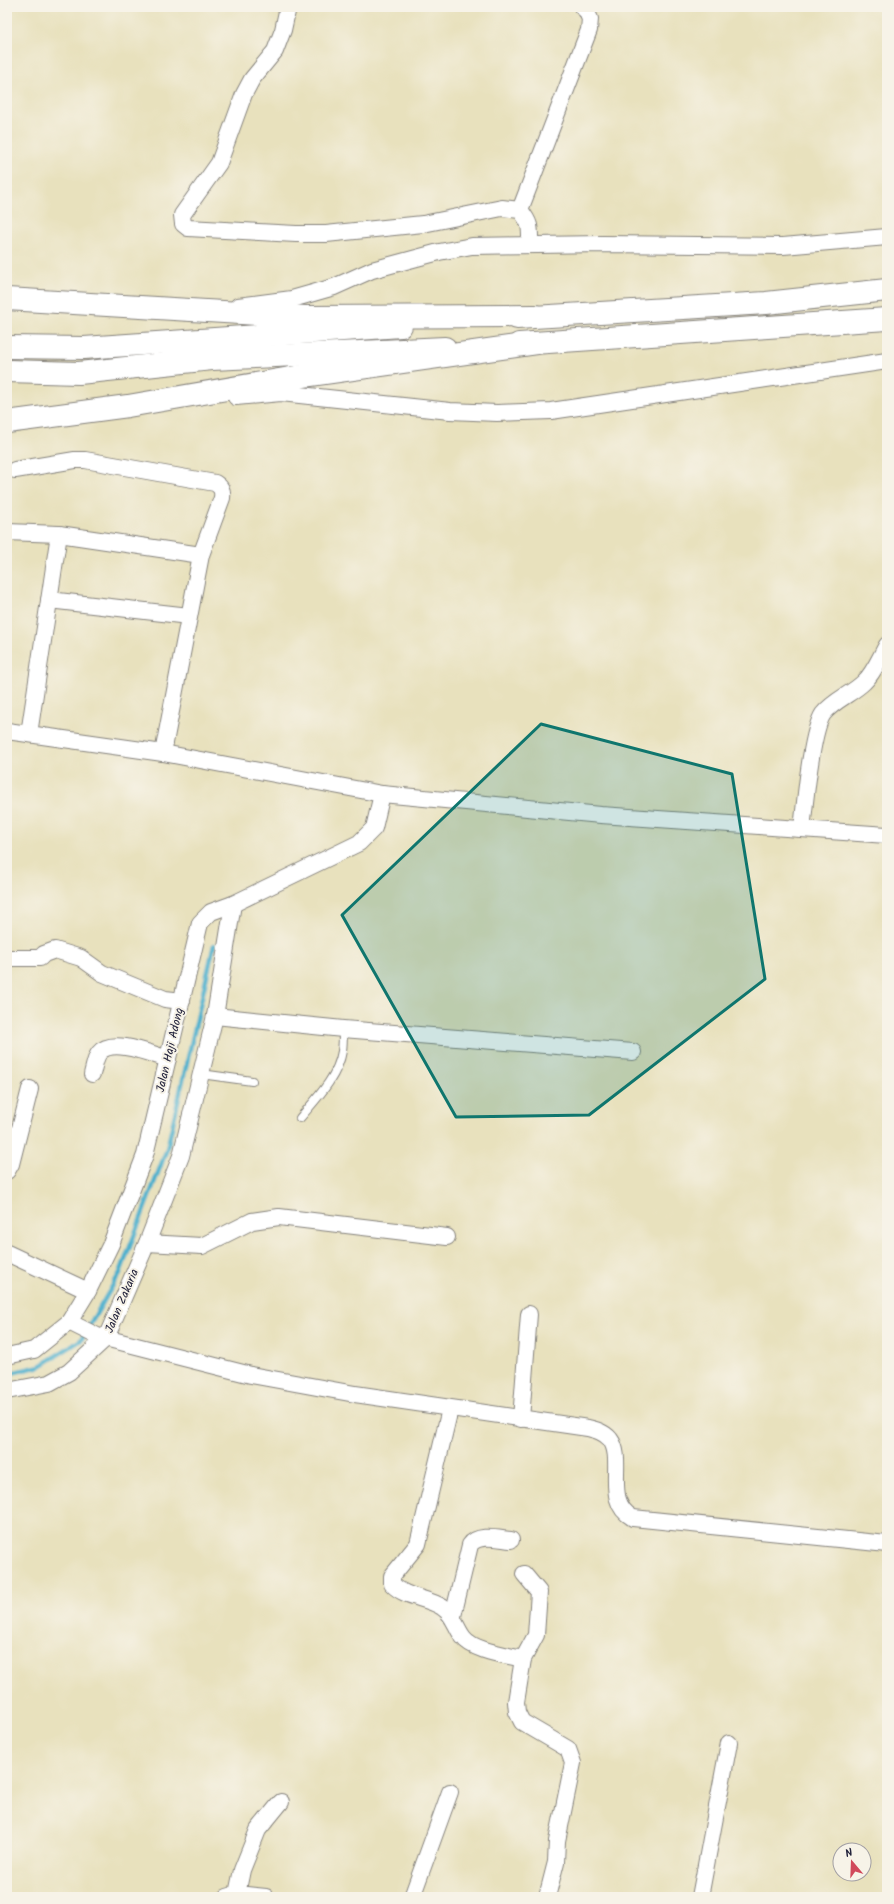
<svg xmlns="http://www.w3.org/2000/svg" width="894" height="1904" viewBox="0 0 894 1904" font-family="Kalam,sans-serif">
<rect width="100%" height="100%" fill="#f7f3e8"/>
<filter id="ink" filterUnits="userSpaceOnUse"><feTurbulence type="fractalNoise" baseFrequency=".025" numOctaves="2"/><feDisplacementMap in="SourceGraphic" scale="8" xChannelSelector="R" yChannelSelector="G"/><feConvolveMatrix kernelMatrix="1 2 1 2 8 2 1 2 1" color-interpolation-filters="sRGB"/></filter>
<filter id="wash" filterUnits="userSpaceOnUse"><feTurbulence type="fractalNoise" baseFrequency=".012" numOctaves="4" result="noise"/><feDisplacementMap in="SourceGraphic" scale="16" xChannelSelector="R" yChannelSelector="G"/><feGaussianBlur stdDeviation="0.9" result="paint"/><feColorMatrix in="noise" values="0 0 0 0 0 0 0 0 0 0 0 0 0 0 0 0 0 1.4 0 .05"/><feComposite in="paint" operator="in"/></filter>
<g filter="url(#wash)">
<rect width="100%" height="100%" fill="#e8e1bd"/>
<g fill="none" stroke-linecap="round" stroke-linejoin="round">
<path stroke="#4eb0cd" stroke-width="4.5" d="M 7,1374 L 40,1366 L 81,1340 L 120,1273 L 167,1149 L 214,945"/>
</g>
</g>
<g filter="url(#ink)">
<g fill="none" stroke-linecap="round" stroke-linejoin="round">
<defs>
<g id="lane">
<path d="M 201,1074 L 252,1081"/>
<path d="M 300,1118 C 316,1099 338,1077 342,1051 C 343,1044 343,1036 343,1029"/>
</g>
<g id="street">
<path d="M 288,7 L 283,30 L 275,51 L 252,79 L 244,94 L 219,163 L 182,215 L 183,224 L 188,228 L 296,234 L 326,234 L 423,224 L 502,208 L 520,210 C 531,224 530,227 530,244"/>
<path d="M 520,210 L 589,30 L 590,19 L 586,10 L 582,7"/>
<path d="M 238,306 L 292,299 L 334,287 L 372,270 L 439,252 L 472,246 L 603,244 L 783,246 L 887,237"/>
<path d="M 236,397 L 281,393 L 450,411 L 497,413 L 551,411 L 887,361"/>
<path d="M 15,470 L 75,460 L 85,460 L 215,483 C 221,487 223,490 222,498 L 201,555 L 163,753"/>
<path d="M 7,532 L 59,534 L 201,555"/>
<path d="M 49,600 L 189,616"/>
<path d="M 7,731 L 163,753 L 382,794 L 601,815 L 887,835"/>
<path d="M 29,734 L 59,534"/>
<path d="M 802,829 C 805,804 811,732 823,714 C 834,700 852,694 864,682 C 874,673 880,657 887,645"/>
<path d="M 7,958 L 40,958 L 44,954 L 55,950 L 81,958 L 102,973 L 165,999 L 182,1001"/>
<path d="M 215,1016 L 343,1029 L 633,1052"/>
<path d="M 92,1074 C 94,1068 95,1058 99,1053 C 112,1037 151,1054 168,1059"/>
<path d="M 7,1171 L 11,1164 L 30,1089"/>
<path d="M 147,1243 L 202,1246 L 252,1221 L 279,1217 L 447,1237"/>
<path d="M 7,1253 L 88,1291"/>
<path d="M 69,1322 L 97,1336 L 251,1375 L 355,1394 L 588,1428 C 596,1430 604,1432 610,1439 C 626,1460 602,1501 633,1518 L 887,1544"/>
<path d="M 7,1356 L 34,1350 L 69,1322 L 88,1291 L 111,1244 L 145,1155 L 200,923 L 211,912 L 233,904 L 359,843 L 374,828 L 382,794"/>
<path d="M 7,1391 L 49,1383 L 69,1372 L 106,1338 L 147,1243 L 181,1156 L 215,1016 L 233,904"/>
<path d="M 450,1409 L 418,1544 L 392,1576 L 392,1584 C 405,1598 426,1597 442,1607 C 454,1615 455,1626 463,1637 C 473,1651 506,1655 523,1659"/>
<path d="M 521,1419 L 529,1314"/>
<path d="M 524,1574 L 539,1592 L 536,1635 L 523,1659 L 516,1702 L 517,1712 L 522,1722 L 568,1749 L 573,1763 L 557,1841 L 556,1862 L 547,1897"/>
<path d="M 453,1616 L 470,1545 C 478,1533 499,1539 511,1540"/>
<path d="M 237,1894 L 242,1870 L 258,1830 L 281,1802"/>
<path d="M 227,1897 L 237,1894 L 266,1897"/>
<path d="M 412,1897 L 450,1792"/>
<path d="M 700,1897 L 729,1743"/>
</g>
<g id="primary">
<path d="M 517,318 L 766,303 L 887,290"/>
<path d="M 519,344 L 887,319"/>
<path d="M 7,347 L 84,348 L 401,326"/>
<path d="M 7,371 L 79,373 L 212,359 L 445,348"/>
</g>
<g id="highway">
<path d="M 7,299 L 306,317 L 535,316"/>
<path d="M 7,422 L 128,406 L 296,377 L 537,343"/>
</g>
</defs>
<use href="#lane" stroke="#85827c" stroke-width="10"/>
<use href="#street" stroke="#85827c" stroke-width="18"/>
<use href="#primary" stroke="#85827c" stroke-width="24"/>
<use href="#highway" stroke="#85827c" stroke-width="24"/>
<use href="#lane" stroke="#fff" stroke-width="8"/>
<use href="#street" stroke="#fff" stroke-width="16"/>
<use href="#primary" stroke="#fff" stroke-width="22"/>
<use href="#highway" stroke="#fff" stroke-width="22"/>
</g>
</g>
<path fill="#0f766e" fill-opacity="0.2" stroke="#0f766e" stroke-width="3" stroke-linejoin="round" d="M 541,724 L 732,774 L 765,979 L 589,1115 L 456,1117 L 342,915 Z"/>
<g text-anchor="middle" dominant-baseline="central" stroke-width="4" stroke-linejoin="round" paint-order="stroke">
<g font-size="12" fill="#22223b" stroke="#f7f3e8">
<text transform="translate(170 1050) rotate(-77)">Jalan Haji Adong</text>
<text transform="translate(122 1301) rotate(-67)">Jalan Zakaria</text>
</g>
</g>
<rect width="894" height="1904" fill="none" stroke="#f7f3e8" stroke-width="24"/>
<g transform="translate(852 1862) rotate(341)"><circle r="19" fill="#f7f3e8" stroke="#a29fa3"/>
<path d="M0-3L7 15L0 10L-7 15Z" fill="#d1495b"/>
<text y="-6" font-size="11" font-weight="bold" text-anchor="middle" fill="#22223b">N</text>
</g>
</svg>
